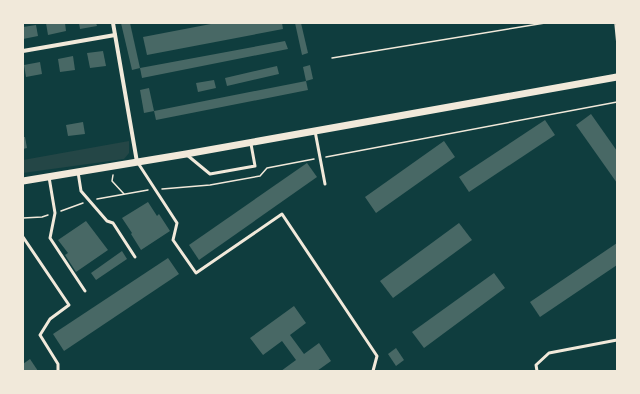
<svg xmlns="http://www.w3.org/2000/svg" width="640" height="394" viewBox="0 0 640 394" font-family="'Source Sans 3',sans-serif">
<rect width="100%" height="100%" fill="#0f3d3e"/>
<path fill="#244646" d="M 129,141 L 129,153 L 124,159 L 23,173 L 23,160 Z"/>
<g fill="#486865">
<path d="M 46,23 L 65,23 L 66,31 L 48,35 Z"/>
<path d="M 79,23 L 96,23 L 97,26 L 80,29 Z"/>
<path d="M 121,23 L 130,23 L 140,68 L 132,70 Z"/>
<path d="M 216,23 L 282,23 L 283,29 L 147,55 L 143,37 Z"/>
<path d="M 295,23 L 301,23 L 308,53 L 302,55 Z"/>
<path d="M 36,25 L 38,36 L 23,39 L 23,27 Z"/>
<path d="M 285,41 L 288,49 L 142,78 L 140,68 Z"/>
<path d="M 103,51 L 106,66 L 90,68 L 87,53 Z"/>
<path d="M 73,56 L 75,70 L 60,72 L 58,59 Z"/>
<path d="M 40,62 L 42,74 L 26,77 L 24,65 Z"/>
<path d="M 310,65 L 313,79 L 306,81 L 303,67 Z"/>
<path d="M 277,66 L 279,74 L 227,86 L 225,78 Z"/>
<path d="M 214,80 L 216,88 L 198,92 L 196,83 Z"/>
<path d="M 306,81 L 308,90 L 156,120 L 154,111 Z"/>
<path d="M 149,88 L 154,111 L 144,113 L 140,90 Z"/>
<path d="M 591,114 L 617,151 L 617,183 L 576,125 Z"/>
<path d="M 545,120 L 555,135 L 469,192 L 459,177 Z"/>
<path d="M 83,122 L 85,134 L 68,136 L 66,125 Z"/>
<path d="M 23,137 L 25,137 L 27,148 L 23,149 Z"/>
<path d="M 444,141 L 455,157 L 376,213 L 365,197 Z"/>
<path d="M 307,163 L 317,177 L 199,260 L 189,245 Z"/>
<path d="M 148,202 L 157,216 L 159,214 L 170,231 L 141,250 L 131,234 L 132,233 L 122,218 Z"/>
<path d="M 86,221 L 108,250 L 76,272 L 65,255 L 68,253 L 58,240 Z"/>
<path d="M 459,223 L 472,240 L 393,298 L 380,281 Z"/>
<path d="M 617,243 L 617,265 L 540,317 L 530,302 Z"/>
<path d="M 122,251 L 127,259 L 96,280 L 91,273 Z"/>
<path d="M 168,258 L 179,274 L 64,351 L 53,334 Z"/>
<path d="M 494,273 L 505,288 L 424,348 L 412,332 Z"/>
<path d="M 294,306 L 306,323 L 290,335 L 304,354 L 319,343 L 331,361 L 317,371 L 281,371 L 296,360 L 282,341 L 263,355 L 250,338 Z"/>
<path d="M 396,348 L 404,360 L 396,366 L 388,354 Z"/>
<path d="M 30,359 L 38,371 L 23,371 L 23,364 Z"/>
</g>
<g fill="none" stroke-linecap="round" stroke-linejoin="round">
<g stroke="#f1e9da" stroke-width="1.5">
<path d="M 615,23 L 617,44"/>
<path d="M 332,58 L 545,23"/>
<path d="M 326,157 L 617,102"/>
<path d="M 113,175 L 112,181 L 124,194"/>
<path d="M 162,189 L 210,185 L 260,176 L 267,168 L 314,159"/>
<path d="M 97,199 L 148,190"/>
<path d="M 61,211 L 83,203"/>
<path d="M 23,218 L 42,217 L 48,215"/>
</g>
<g stroke="#f1e9da" stroke-width="3">
<path d="M 315,131 L 325,184"/>
<path d="M 187,155 L 210,174 L 255,166 L 251,144"/>
<path d="M 138,163 L 177,223 L 173,240 L 196,273 L 282,214 L 377,356 L 373,371"/>
<path d="M 78,172 L 81,191 L 107,221 L 113,223 L 135,257"/>
<path d="M 49,177 L 55,213 L 50,238 L 85,291"/>
<path d="M 23,237 L 69,305 L 50,319 L 40,335 L 58,364 L 58,371"/>
<path d="M 537,371 L 536,365 L 549,353 L 617,340"/>
</g>
<g stroke="#f1e9da" stroke-width="4">
<path d="M 113,23 L 137,162"/>
<path d="M 23,51 L 115,35"/>
</g>
<path stroke="#f1e9da" stroke-width="7" d="M 23,181 L 186,154 L 617,77"/>
</g>
<rect width="640" height="394" fill="none" stroke="#f1e9da" stroke-width="48"/>
</svg>
